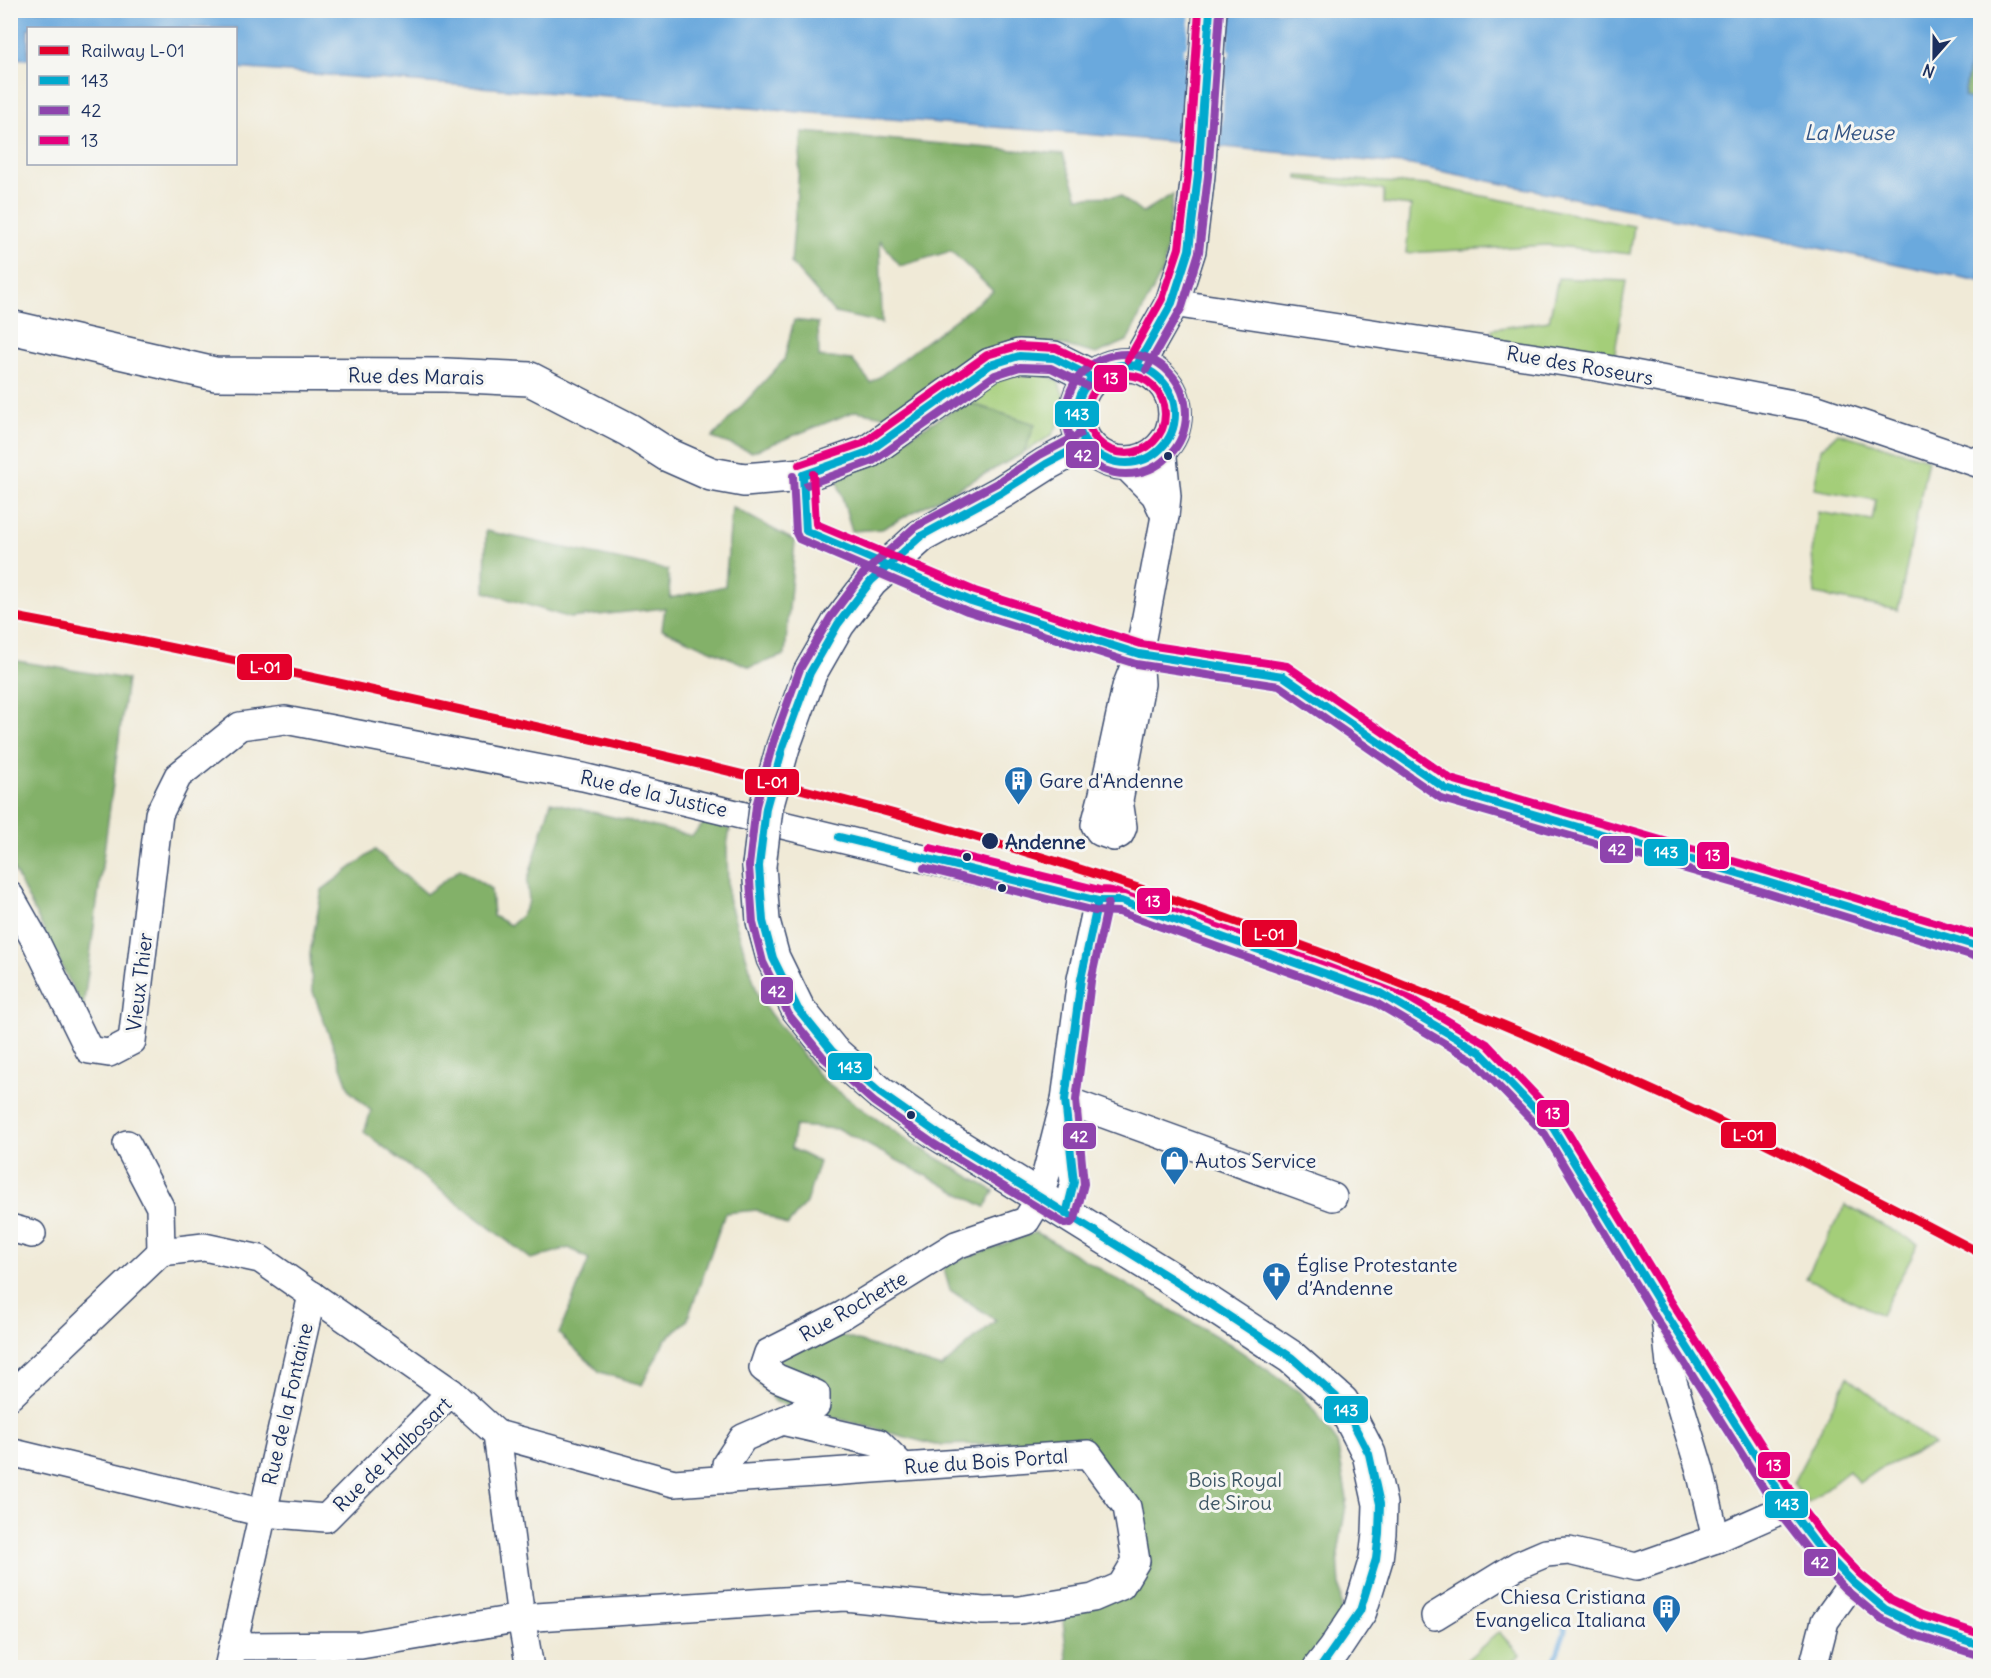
<svg xmlns="http://www.w3.org/2000/svg" width="1991" height="1678" viewBox="0 0 1991 1678" font-family="Delius,sans-serif">
<rect width="100%" height="100%" fill="#f6f6f2"/>
<filter id="ink" filterUnits="userSpaceOnUse"><feTurbulence type="fractalNoise" baseFrequency=".0167" numOctaves="2"/><feDisplacementMap in="SourceGraphic" scale="12" xChannelSelector="R" yChannelSelector="G"/><feConvolveMatrix kernelMatrix="1 2 1 2 8 2 1 2 1" color-interpolation-filters="sRGB"/></filter>
<filter id="wash" filterUnits="userSpaceOnUse"><feTurbulence type="fractalNoise" baseFrequency=".008" numOctaves="4" result="noise"/><feDisplacementMap in="SourceGraphic" scale="24" xChannelSelector="R" yChannelSelector="G"/><feGaussianBlur stdDeviation="1.35" result="paint"/><feColorMatrix in="noise" values="0 0 0 0 0 0 0 0 0 0 0 0 0 0 0 0 0 1.4 0 .05"/><feComposite in="paint" operator="in"/></filter>
<g filter="url(#wash)">
<rect width="100%" height="100%" fill="#f0ead7"/>
<g fill="#a4ce79" stroke="#607e6c" stroke-width="1.5">
<path d="M 1298,176 L 1427,185 L 1634,226 L 1630,254 L 1548,245 L 1406,253 L 1411,206 L 1384,203 L 1384,190 L 1298,179 Z"/>
<path d="M 1558,278 L 1626,281 L 1614,359 L 1492,339 L 1492,329 L 1549,321 Z"/>
<path d="M 1035,369 L 1058,381 L 1068,407 L 1052,435 L 1024,453 L 1034,424 L 966,402 L 1004,373 Z"/>
<path d="M 1838,433 L 1928,459 L 1898,610 L 1815,594 L 1812,553 L 1818,512 L 1872,521 L 1876,500 L 1814,489 L 1821,449 Z"/>
<path d="M 1845,1205 L 1918,1244 L 1881,1315 L 1806,1278 Z"/>
<path d="M 1848,1377 L 1934,1445 L 1879,1469 L 1859,1483 L 1849,1471 L 1808,1503 L 1793,1483 Z"/>
<path d="M 1499,1632 L 1520,1655 L 1506,1667 L 1467,1667 L 1463,1663 Z"/>
</g>
<g fill="#83b169" stroke="#4f7064" stroke-width="1.5">
<path d="M 1973,39 L 1980,39 L 1980,103 L 1964,97 Z"/>
<path d="M 802,132 L 1063,154 L 1078,197 L 1120,196 L 1142,213 L 1173,194 L 1164,268 L 1127,341 L 1096,354 L 1055,343 L 890,417 L 856,411 L 752,452 L 712,438 L 784,360 L 794,320 L 818,323 L 819,357 L 852,360 L 871,383 L 993,291 L 951,251 L 900,266 L 880,240 L 882,323 L 835,313 L 791,263 Z"/>
<path d="M 966,402 L 1035,424 L 1024,453 L 882,529 L 852,531 L 837,480 Z"/>
<path d="M 732,507 L 795,541 L 785,655 L 750,667 L 662,629 L 665,608 L 570,618 L 485,592 L 486,531 L 668,570 L 670,598 L 725,586 Z"/>
<path d="M 11,660 L 127,679 L 83,1009 L 11,864 Z"/>
<path d="M 551,802 L 692,836 L 705,822 L 730,829 L 727,846 L 728,898 L 760,1001 L 821,1078 L 862,1109 L 912,1143 L 994,1191 L 985,1207 L 838,1129 L 795,1126 L 791,1148 L 819,1162 L 806,1203 L 787,1226 L 757,1210 L 725,1213 L 687,1321 L 665,1340 L 642,1385 L 600,1372 L 559,1334 L 589,1259 L 569,1248 L 531,1259 L 364,1132 L 371,1111 L 350,1091 L 312,989 L 310,953 L 322,890 L 375,850 L 426,894 L 460,869 L 491,889 L 493,916 L 510,925 L 522,915 L 529,901 L 527,882 Z"/>
<path d="M 1036,1232 L 1230,1344 L 1302,1394 L 1337,1442 L 1347,1499 L 1338,1554 L 1342,1619 L 1303,1667 L 1068,1667 L 1061,1603 L 1121,1586 L 1127,1507 L 1076,1442 L 935,1445 L 776,1402 L 756,1380 L 768,1353 L 818,1328 L 941,1368 L 996,1320 L 950,1290 L 943,1266 Z"/>
</g>
<path fill="#6ba9dd" stroke="#436c9e" stroke-width="1.5" d="M 11,10 L 1980,11 L 1980,39 L 1973,39 L 1964,97 L 1980,103 L 1980,281 L 1411,165 L 1121,137 L 236,68 L 236,28 L 28,28 L 28,59 L 11,58 Z"/>
<path fill="#f0ead7" d="M 1190,11 L 1231,11 L 1228,49 L 1230,51 L 1229,57 L 1226,59 L 1220,149 L 1180,145 L 1186,56 L 1183,54 L 1184,48 L 1187,46 Z"/>
<g fill="none" stroke-linecap="round" stroke-linejoin="round">
<path stroke="#6ba9dd" stroke-width="5" d="M 1552,1668 L 1565,1631 L 1565,1625 L 1568,1621"/>
</g>
</g>
<g filter="url(#ink)">
<g fill="none" stroke-linecap="round" stroke-linejoin="round">
<defs>
<g id="minor">
<path d="M 1172,303 L 1597,367 L 1814,408 L 1980,464"/>
<path d="M 1124,464 L 1155,495 L 1165,516"/>
<path d="M 803,475 L 806,531 L 971,601 L 1139,654 L 1283,676 L 1446,789 L 1744,875 L 1980,947"/>
<path d="M 1139,654 L 1141,684 L 1119,800 L 1123,827 L 1120,834 L 1114,837 L 1100,832 L 1095,825 L 1103,794 L 1126,687 L 1139,654 L 1165,516 L 1167,496 L 1162,448"/>
<path d="M 10,896 L 35,940 L 89,1050 L 109,1053 L 132,1041 L 159,814 L 178,776 L 240,726 L 285,720 L 583,777 L 1098,901 L 1121,901 L 1380,993 L 1480,1052 L 1553,1128 L 1665,1312 L 1788,1507 L 1816,1544 L 1853,1582 L 1885,1609 L 1918,1625 L 1980,1645"/>
<path d="M 1065,1100 L 1333,1197"/>
<path d="M 127,1144 L 160,1207 L 161,1252"/>
<path d="M 1066,1214 L 1074,1182 L 1067,1117"/>
<path d="M 10,1228 L 32,1234"/>
<path d="M 1665,1318 L 1671,1375 L 1700,1470 L 1716,1539"/>
<path d="M 10,1396 L 161,1252 L 204,1247 L 260,1259 L 451,1392"/>
<path d="M 782,1421 L 816,1405 L 816,1394 L 777,1378 L 763,1368 L 768,1353 L 843,1315 L 956,1245 L 1026,1221 L 1040,1198 L 1065,1100 L 1081,979 L 1098,901"/>
<path d="M 10,1452 L 263,1513 L 326,1518 L 451,1392 L 497,1434 L 521,1618 L 530,1668"/>
<path d="M 727,1480 L 726,1464 L 743,1438 L 782,1421 L 879,1443 L 902,1466"/>
<path d="M 1435,1616 L 1518,1565 L 1546,1553 L 1569,1551 L 1636,1567 L 1716,1539 L 1788,1507"/>
<path d="M 233,1646 L 361,1645 L 521,1618 L 845,1597 L 983,1611 L 1020,1610 L 1093,1598 L 1121,1586 L 1136,1561 L 1127,1507 L 1088,1454 L 674,1483 L 497,1434"/>
<path d="M 228,1668 L 312,1295"/>
<path d="M 1813,1668 L 1825,1621 L 1853,1582"/>
</g>
<g id="major">
<path d="M 10,327 L 215,374 L 446,375 L 530,379 L 629,430 L 668,455 L 711,474 L 744,480 L 803,475 L 868,452 L 990,365 L 1019,356 L 1054,358 L 1092,377"/>
<circle cx="1126" cy="414" r="49"/>
<path d="M 1137,365 L 1172,303 L 1189,250 L 1198,175 L 1210,10"/>
<path d="M 921,536 L 1002,492 L 1046,464 L 1085,443"/>
<path d="M 759,866 L 763,921 L 773,958 L 798,1009 L 832,1051 L 880,1093 L 940,1135 L 1183,1286 L 1291,1357 L 1342,1402 L 1369,1454 L 1380,1504 L 1379,1533 L 1376,1559 L 1360,1611 L 1334,1650 L 1320,1668"/>
</g>
</defs>
<use href="#minor" stroke="#3b4b70" stroke-width="30"/>
<use href="#major" stroke="#3b4b70" stroke-width="36"/>
<use href="#minor" stroke="#fff" stroke-width="27"/>
<use href="#major" stroke="#fff" stroke-width="33"/>
<defs>
<path id="major-bridge" d="M 759,866 L 766,808 L 783,747 L 810,673 L 838,624 L 871,581 L 921,536"/>
</defs>
<use href="#major-bridge" stroke="#3b4b70" stroke-width="36" stroke-linecap="butt"/>
<use href="#major-bridge" stroke="#fff" stroke-width="33"/>
<defs>
<g id="bus-1">
<circle cx="1126" cy="414" r="49"/>
<path d="M 1137,365 L 1172,303 L 1189,250 L 1198,175 L 1210,10"/>
<path d="M 1085,443 L 1046,464 L 1002,492 L 921,536 L 871,581 L 838,624 L 810,673 L 783,747 L 766,808 L 759,866 L 763,921 L 773,958 L 798,1009 L 832,1051 L 880,1093 L 940,1135 L 1183,1286 L 1291,1357 L 1342,1402 L 1369,1454 L 1380,1504 L 1379,1533 L 1376,1559 L 1360,1611 L 1320,1668"/>
<path d="M 803,475 L 806,531 L 971,601 L 1139,654 L 1283,676 L 1446,789 L 1744,875 L 1980,947"/>
<path d="M 803,475 L 868,452 L 990,365 L 1019,356 L 1054,358 L 1092,377"/>
<path d="M 839,837 L 1098,901 L 1121,901 L 1380,993 L 1480,1052 L 1553,1128 L 1665,1312 L 1788,1507 L 1816,1544 L 1853,1582 L 1885,1609 L 1918,1625 L 1980,1645"/>
<path d="M 1066,1214 L 1074,1182 L 1065,1100 L 1081,979 L 1098,901"/>
</g>
<g id="bus-2">
<circle cx="1126" cy="414" r="60"/>
<path d="M 1146,370 L 1182,307 L 1199,252 L 1208,176 L 1220,11"/>
<path d="M 1080,434 L 1040,455 L 997,483 L 915,527 L 863,574 L 830,618 L 800,669 L 773,743 L 756,806 L 749,866 L 753,923 L 763,962 L 789,1015 L 824,1058 L 874,1102 L 934,1144 L 1065,1224 L 1071,1223 L 1075,1219 L 1084,1184 L 1076,1100 L 1091,981 L 1108,903"/>
<path d="M 793,476 L 796,533 L 799,539 L 967,611 L 1136,664 L 1279,686 L 1442,799 L 1741,885 L 1977,957"/>
<path d="M 807,485 L 873,461 L 995,375 L 1020,367 L 1051,368 L 1087,386"/>
<path d="M 924,868 L 1095,911 L 1119,912 L 1376,1003 L 1473,1060 L 1545,1134 L 1656,1318 L 1779,1513 L 1808,1550 L 1845,1589 L 1880,1618 L 1915,1635 L 1977,1655"/>
</g>
<g id="bus-3">
<path d="M 1128,360 L 1162,299 L 1179,248 L 1188,174 L 1199,10"/>
<circle cx="1126" cy="414" r="39"/>
<path d="M 799,465 L 863,443 L 987,355 L 1018,346 L 1056,348 L 1097,368"/>
<path d="M 813,474 L 816,524 L 975,591 L 1141,644 L 1287,666 L 1451,779 L 1747,865 L 1980,936"/>
<path d="M 930,848 L 1099,890 L 1125,891 L 1384,983 L 1487,1044 L 1562,1123 L 1674,1306 L 1797,1501 L 1824,1537 L 1860,1574 L 1891,1600 L 1922,1615 L 1980,1634"/>
</g>
</defs>
<use href="#bus-1" stroke="#f6f6f2" stroke-width="12"/>
<use href="#bus-2" stroke="#f6f6f2" stroke-width="12"/>
<use href="#bus-3" stroke="#f6f6f2" stroke-width="12"/>
<use href="#bus-1" stroke="#00a9ce" stroke-width="8"/>
<use href="#bus-2" stroke="#8e44ad" stroke-width="8"/>
<use href="#bus-3" stroke="#e5007d" stroke-width="8"/>
<defs>
<path id="rail-1" d="M 10,616 C 175,647 338,682 501,719 C 688,760 875,804 1058,862 C 1267,928 1472,1007 1672,1099 C 1776,1147 1878,1199 1980,1253"/>
</defs>
<use href="#rail-1" stroke="#f6f6f2" stroke-width="14"/>
<use href="#rail-1" stroke="#e4002b" stroke-width="9"/>
</g>
</g>
<defs>
<symbol id="building-pin" viewBox="-11 -11 22 30"><path d="M0 17L-7.5 6A9.5 9.5 0 1 1 7.5 6Z" fill="#1f6fb2" stroke="#f6f6f2"/><path d="M-4-6H4V6H1V3H-1V6H-4ZM-2.5-4.3h1.7v1.8h-1.7ZM.8-4.3h1.7v1.8H.8ZM-2.5-1h1.7V.8h-1.7ZM.8-1h1.7V.8H.8Z" fill="#fff"/></symbol>
<symbol id="shop-pin" viewBox="-11 -11 22 30"><path d="M0 17L-7.5 6A9.5 9.5 0 1 1 7.5 6Z" fill="#1f6fb2" stroke="#f6f6f2"/><path d="M-5-2.5h2.3a2.7 3.5 0 0 1 5.4 0H5L5.5 6h-11ZM-1.5-2.5h3a1.5 2.3 0 0 0-3 0Z" fill="#fff"/></symbol>
<symbol id="church-pin" viewBox="-11 -11 22 30"><path d="M0 17L-7.5 6A9.5 9.5 0 1 1 7.5 6Z" fill="#1f6fb2" stroke="#f6f6f2"/><path d="M-1.2-6h2.4v3.5h3.3v2.4h-3.3V6h-2.4V-.1h-3.3v-2.4h3.3Z" fill="#fff"/></symbol>
</defs>
<g fill-rule="evenodd">
<use href="#building-pin" x="1002" y="764" width="33" height="45"/>
<use href="#shop-pin" x="1158" y="1144" width="33" height="45"/>
<use href="#church-pin" x="1260" y="1260" width="33" height="45"/>
<use href="#building-pin" x="1650" y="1592" width="33" height="45"/>
</g>
<g fill="#1b2f5e" stroke="#f6f6f2" stroke-width="2">
<circle cx="1168" cy="456" r="5"/>
<circle cx="990" cy="841" r="9"/>
<circle cx="967" cy="857" r="5"/>
<circle cx="1002" cy="888" r="5"/>
<circle cx="911" cy="1115" r="5"/>
</g>
<g text-anchor="middle" dominant-baseline="central" stroke-width="6" stroke-linejoin="round" paint-order="stroke">
<g font-size="20" fill="#1b2f5e" stroke="#f6f6f2">
<text transform="translate(1580 365) rotate(10)">Rue des Roseurs</text>
<text transform="translate(416 376) rotate(1)">Rue des Marais</text>
<text transform="translate(654 793) rotate(13)">Rue de la Justice</text>
<text transform="translate(139 982) rotate(-83)">Vieux Thier</text>
<text transform="translate(853 1306) rotate(-30)">Rue Rochette</text>
<text transform="translate(287 1404) rotate(-77)">Rue de la Fontaine</text>
<text transform="translate(392 1454) rotate(-44)">Rue de Halbosart</text>
<text transform="translate(986 1461) rotate(-4)">Rue du Bois Portal</text>
</g>
<g font-size="20" fill="#1b2f5e" stroke="#f6f6f2" text-anchor="start">
<text x="1039" y="780">Gare d'Andenne</text>
<text x="1195" y="1160">Autos Service</text>
<text x="1297" y="1264">Église Protestante<tspan x="1297" dy="23">d’Andenne</tspan></text>
<text x="1646" y="1596" text-anchor="end">Chiesa Cristiana<tspan x="1646" dy="23">Evangelica Italiana</tspan></text>
</g>
<g font-size="20" font-weight="bold" fill="#1b2f5e" stroke="#f6f6f2" text-anchor="start">
<text x="1005" y="841">Andenne</text>
</g>
<g font-size="20" fill="#3d5765" stroke="#f6f6f2">
<text x="1235" y="1479">Bois Royal<tspan x="1235" dy="23">de Sirou</tspan></text>
</g>
<g font-size="21" font-style="italic" fill="#335484" stroke="#f6f6f2">
<text x="1849" y="132">La Meuse</text>
</g>
</g>
<g stroke="#f6f6f2" stroke-width="2">
<rect x="1093" y="364" width="35" height="29" rx="6" fill="#e5007d"/>
<rect x="1054" y="400" width="46" height="28" rx="6" fill="#00a9ce"/>
<rect x="1065" y="440" width="35" height="29" rx="6" fill="#8e44ad"/>
<rect x="236" y="653" width="57" height="28" rx="6" fill="#e4002b"/>
<rect x="744" y="768" width="56" height="28" rx="6" fill="#e4002b"/>
<rect x="1599" y="835" width="35" height="29" rx="6" fill="#8e44ad"/>
<rect x="1643" y="838" width="46" height="29" rx="6" fill="#00a9ce"/>
<rect x="1696" y="841" width="34" height="29" rx="6" fill="#e5007d"/>
<rect x="1136" y="887" width="35" height="28" rx="6" fill="#e5007d"/>
<rect x="1241" y="919" width="57" height="29" rx="6" fill="#e4002b"/>
<rect x="760" y="976" width="34" height="29" rx="6" fill="#8e44ad"/>
<rect x="827" y="1052" width="46" height="29" rx="6" fill="#00a9ce"/>
<rect x="1536" y="1099" width="34" height="29" rx="6" fill="#e5007d"/>
<rect x="1720" y="1121" width="57" height="28" rx="6" fill="#e4002b"/>
<rect x="1062" y="1122" width="35" height="28" rx="6" fill="#8e44ad"/>
<rect x="1323" y="1395" width="46" height="29" rx="6" fill="#00a9ce"/>
<rect x="1757" y="1451" width="34" height="28" rx="6" fill="#e5007d"/>
<rect x="1764" y="1490" width="45" height="29" rx="6" fill="#00a9ce"/>
<rect x="1803" y="1548" width="34" height="29" rx="6" fill="#8e44ad"/>
</g>
<g font-size="16" text-anchor="middle" font-weight="bold" fill="#fff">
<text x="1111" y="384">13</text>
<text x="1077" y="420">143</text>
<text x="1083" y="461">42</text>
<text x="265" y="673">L-01</text>
<text x="772" y="788">L-01</text>
<text x="1617" y="855">42</text>
<text x="1666" y="858">143</text>
<text x="1713" y="861">13</text>
<text x="1153" y="907">13</text>
<text x="1269" y="940">L-01</text>
<text x="777" y="997">42</text>
<text x="850" y="1073">143</text>
<text x="1553" y="1119">13</text>
<text x="1748" y="1141">L-01</text>
<text x="1079" y="1142">42</text>
<text x="1346" y="1416">143</text>
<text x="1774" y="1471">13</text>
<text x="1787" y="1510">143</text>
<text x="1820" y="1568">42</text>
</g>
<rect width="1991" height="1678" fill="none" stroke="#f6f6f2" stroke-width="36"/>
<rect x="27" y="27" width="210" height="138" fill="#f6f6f2" stroke="#9ea6b7" stroke-width="1.5"/>
<rect x="39" y="46" width="30" height="9" fill="#e4002b" stroke="#9ea6b7" stroke-width="1.5"/>
<text x="81" y="57" font-size="18" fill="#1b2f5e">Railway L-01</text>
<rect x="39" y="76" width="30" height="9" fill="#00a9ce" stroke="#9ea6b7" stroke-width="1.5"/>
<text x="81" y="87" font-size="18" fill="#1b2f5e">143</text>
<rect x="39" y="106" width="30" height="9" fill="#8e44ad" stroke="#9ea6b7" stroke-width="1.5"/>
<text x="81" y="117" font-size="18" fill="#1b2f5e">42</text>
<rect x="39" y="136" width="30" height="9" fill="#e5007d" stroke="#9ea6b7" stroke-width="1.5"/>
<text x="81" y="147" font-size="18" fill="#1b2f5e">13</text>
<g transform="translate(1934 57) rotate(201)" stroke="#f6f6f2" stroke-width="4.5" paint-order="stroke">
<path d="M0-4.5L10 22L0 15L-10 22Z" fill="#1b2f5e"/>
<text y="-9" font-size="16" font-weight="bold" text-anchor="middle" fill="#1b2f5e">N</text>
</g>
</svg>
